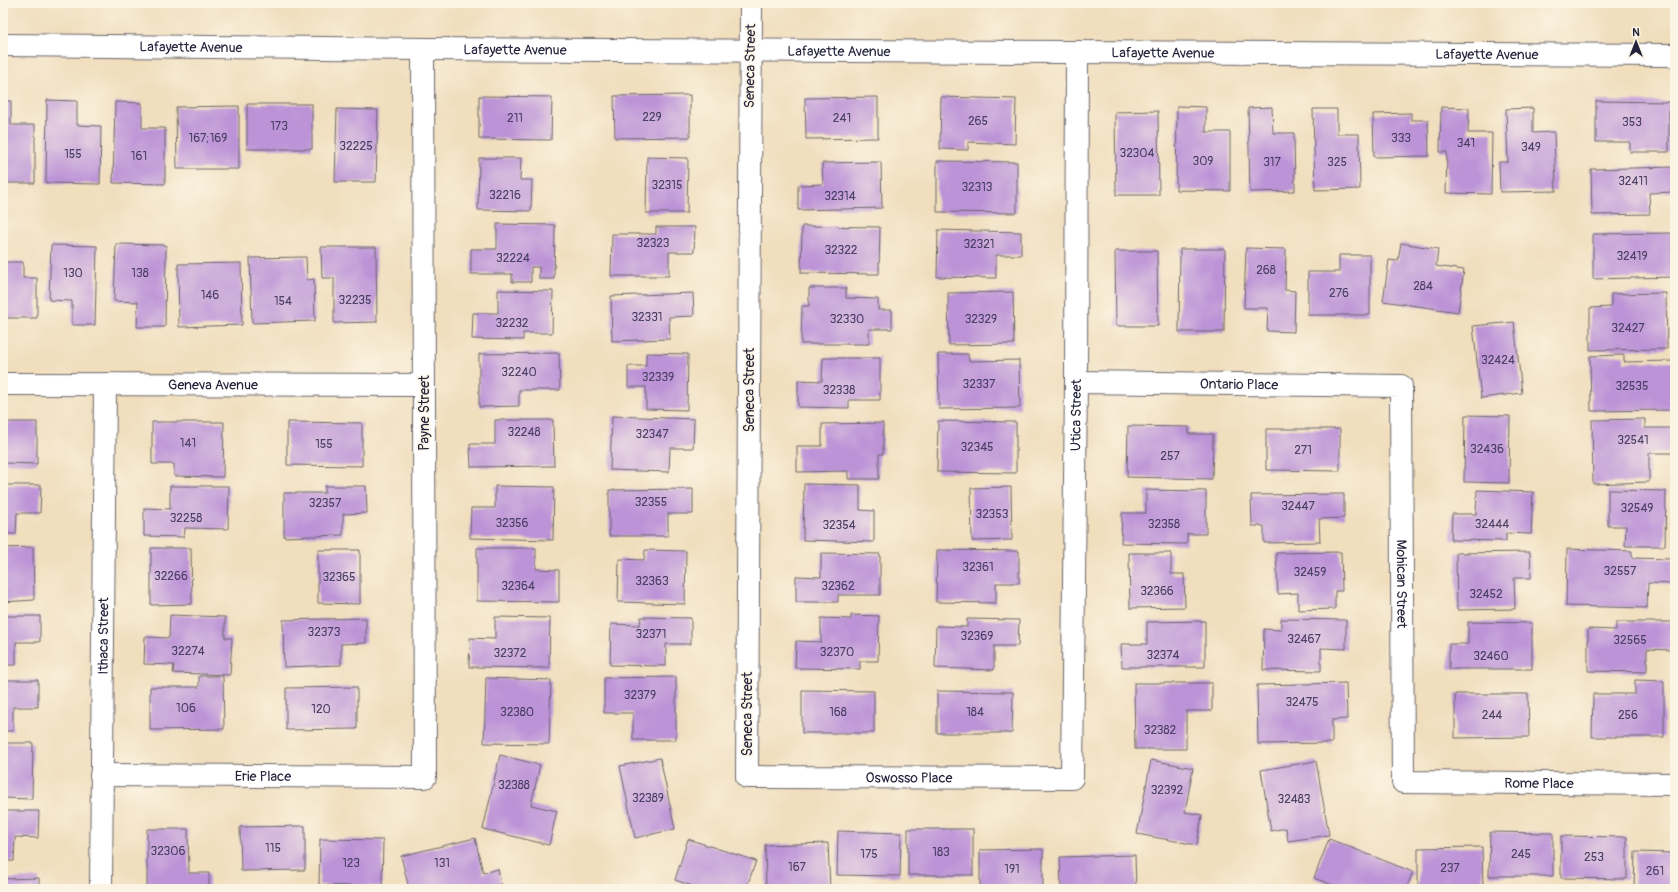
<svg xmlns="http://www.w3.org/2000/svg" width="1678" height="892" viewBox="0 0 1678 892" font-family="Pangolin,sans-serif">
<rect width="100%" height="100%" fill="#fcf5e5"/>
<filter id="ink" filterUnits="userSpaceOnUse"><feTurbulence type="fractalNoise" baseFrequency=".025" numOctaves="2"/><feDisplacementMap in="SourceGraphic" scale="8" xChannelSelector="R" yChannelSelector="G"/><feConvolveMatrix kernelMatrix="1 2 1 2 8 2 1 2 1" color-interpolation-filters="sRGB"/></filter>
<filter id="wash" filterUnits="userSpaceOnUse"><feTurbulence type="fractalNoise" baseFrequency=".012" numOctaves="4" result="noise"/><feDisplacementMap in="SourceGraphic" scale="16" xChannelSelector="R" yChannelSelector="G"/><feGaussianBlur stdDeviation="0.9" result="paint"/><feColorMatrix in="noise" values="0 0 0 0 0 0 0 0 0 0 0 0 0 0 0 0 0 1.4 0 .05"/><feComposite in="paint" operator="in"/></filter>
<g filter="url(#wash)">
<rect width="100%" height="100%" fill="#f0debd"/>
<g id="blocks">
<g fill="#bc93d7">
<path d="M 690,95 L 690,137 L 615,138 L 614,96 Z"/>
<path d="M 479,96 L 552,97 L 551,140 L 479,139 Z"/>
<path d="M 878,97 L 878,138 L 806,139 L 805,98 Z"/>
<path d="M 941,97 L 1016,99 L 1015,144 L 968,142 L 968,150 L 940,149 Z"/>
<path d="M 47,100 L 77,101 L 77,125 L 101,126 L 100,184 L 46,183 Z"/>
<path d="M 3,101 L 11,101 L 11,125 L 35,125 L 35,183 L 3,183 Z"/>
<path d="M 1596,101 L 1669,102 L 1669,152 L 1630,152 L 1630,142 L 1596,142 Z"/>
<path d="M 115,102 L 142,103 L 142,128 L 165,128 L 165,184 L 113,183 Z"/>
<rect x="247" y="104" width="65" height="45"/>
<path d="M 239,106 L 239,169 L 177,169 L 176,107 Z"/>
<path d="M 1177,106 L 1206,107 L 1206,132 L 1230,132 L 1230,191 L 1176,190 Z"/>
<path d="M 1272,107 L 1273,133 L 1294,133 L 1295,191 L 1250,192 L 1248,108 Z"/>
<path d="M 1441,107 L 1469,108 L 1468,133 L 1492,133 L 1491,194 L 1446,193 L 1447,152 L 1440,152 Z"/>
<path d="M 1533,108 L 1533,133 L 1554,132 L 1556,191 L 1500,192 L 1499,162 L 1508,162 L 1506,109 Z"/>
<path d="M 337,109 L 378,110 L 376,182 L 335,182 Z"/>
<path d="M 1313,109 L 1337,109 L 1337,134 L 1359,134 L 1360,189 L 1315,190 Z"/>
<path d="M 1158,111 L 1159,195 L 1116,195 L 1115,112 Z"/>
<path d="M 1411,113 L 1411,120 L 1428,120 L 1429,156 L 1374,157 L 1373,114 Z"/>
<path d="M 647,157 L 688,158 L 687,213 L 646,213 Z"/>
<path d="M 479,158 L 521,158 L 520,180 L 532,180 L 531,211 L 478,210 Z"/>
<path d="M 937,161 L 1017,162 L 1017,213 L 937,212 Z"/>
<path d="M 881,162 L 882,208 L 798,210 L 798,185 L 823,184 L 822,163 Z"/>
<path d="M 1674,167 L 1675,192 L 1649,193 L 1650,214 L 1592,215 L 1591,169 Z"/>
<path d="M 497,224 L 555,225 L 554,279 L 539,279 L 539,267 L 531,267 L 531,282 L 512,282 L 512,274 L 471,274 L 471,249 L 497,249 Z"/>
<path d="M 802,226 L 880,227 L 879,274 L 801,273 Z"/>
<path d="M 656,227 L 695,227 L 694,252 L 669,252 L 669,276 L 611,276 L 612,234 L 656,234 Z"/>
<path d="M 938,230 L 1021,232 L 1021,255 L 996,255 L 996,278 L 937,277 Z"/>
<path d="M 1672,233 L 1672,277 L 1593,279 L 1593,234 Z"/>
<path d="M 1401,243 L 1438,249 L 1436,266 L 1464,270 L 1458,312 L 1383,301 L 1389,260 L 1398,261 Z"/>
<path d="M 116,244 L 166,245 L 165,327 L 137,327 L 138,302 L 114,301 Z"/>
<path d="M 51,245 L 97,246 L 95,325 L 72,325 L 72,301 L 49,300 Z"/>
<path d="M 321,247 L 376,247 L 377,322 L 334,323 L 334,278 L 322,278 Z"/>
<path d="M 1246,248 L 1286,249 L 1285,290 L 1295,291 L 1294,332 L 1267,331 L 1268,308 L 1244,308 Z"/>
<path d="M 1180,249 L 1225,249 L 1224,332 L 1179,332 Z"/>
<path d="M 1115,251 L 1157,251 L 1158,326 L 1116,326 Z"/>
<path d="M 1339,255 L 1370,255 L 1370,315 L 1308,315 L 1308,272 L 1339,272 Z"/>
<path d="M 306,257 L 307,280 L 314,279 L 315,321 L 252,323 L 250,258 Z"/>
<path d="M 3,262 L 23,262 L 23,278 L 37,278 L 37,318 L 3,318 Z"/>
<path d="M 241,263 L 242,325 L 179,327 L 178,264 Z"/>
<path d="M 809,288 L 846,288 L 846,298 L 878,299 L 878,310 L 892,310 L 892,329 L 869,329 L 869,344 L 801,344 L 802,306 L 809,306 Z"/>
<path d="M 498,290 L 553,291 L 552,333 L 523,333 L 523,340 L 472,339 L 473,313 L 498,313 Z"/>
<path d="M 1013,292 L 1014,344 L 949,345 L 948,293 Z"/>
<path d="M 693,293 L 694,316 L 669,317 L 670,339 L 612,341 L 611,296 Z"/>
<path d="M 1666,293 L 1667,349 L 1590,350 L 1590,308 L 1611,307 L 1611,294 Z"/>
<path d="M 1514,322 L 1522,393 L 1481,398 L 1473,326 Z"/>
<path d="M 559,353 L 560,390 L 519,390 L 519,406 L 479,407 L 479,354 Z"/>
<path d="M 646,353 L 688,354 L 687,410 L 646,409 L 646,387 L 628,387 L 628,366 L 646,366 Z"/>
<path d="M 938,354 L 968,354 L 969,361 L 1019,360 L 1020,408 L 939,409 Z"/>
<path d="M 1624,355 L 1624,362 L 1673,361 L 1674,410 L 1591,411 L 1590,356 Z"/>
<path d="M 823,358 L 880,358 L 880,400 L 849,400 L 849,408 L 798,407 L 798,380 L 822,381 Z"/>
<path d="M 1465,415 L 1510,416 L 1509,483 L 1464,482 Z"/>
<path d="M 612,416 L 694,419 L 693,448 L 670,448 L 669,472 L 610,470 Z"/>
<path d="M 1645,419 L 1645,428 L 1673,428 L 1674,453 L 1649,453 L 1649,482 L 1593,484 L 1592,420 Z"/>
<path d="M 495,420 L 553,420 L 554,466 L 471,467 L 470,444 L 495,444 Z"/>
<path d="M 938,421 L 1016,422 L 1016,473 L 937,472 Z"/>
<path d="M 3,422 L 37,422 L 37,464 L 3,463 Z"/>
<path d="M 152,422 L 224,422 L 223,477 L 174,476 L 174,464 L 152,464 Z"/>
<path d="M 287,422 L 362,423 L 362,466 L 287,465 Z"/>
<path d="M 883,423 L 883,454 L 879,454 L 879,479 L 848,479 L 848,471 L 797,472 L 797,446 L 822,446 L 822,424 Z"/>
<path d="M 1128,426 L 1189,427 L 1189,434 L 1213,434 L 1212,479 L 1127,477 Z"/>
<path d="M 1266,429 L 1340,429 L 1340,471 L 1266,470 Z"/>
<path d="M 804,484 L 860,485 L 860,510 L 874,511 L 874,542 L 803,540 Z"/>
<path d="M 3,485 L 41,485 L 40,513 L 17,513 L 16,534 L 3,534 Z"/>
<path d="M 170,486 L 229,486 L 228,529 L 185,528 L 184,537 L 144,536 L 144,508 L 170,509 Z"/>
<path d="M 325,486 L 366,486 L 367,513 L 343,514 L 343,535 L 284,537 L 284,493 L 325,493 Z"/>
<path d="M 495,486 L 554,487 L 553,540 L 470,538 L 471,508 L 495,508 Z"/>
<path d="M 1011,487 L 1012,540 L 972,541 L 971,488 Z"/>
<path d="M 693,489 L 693,514 L 668,514 L 668,536 L 609,536 L 609,490 Z"/>
<path d="M 1146,490 L 1206,491 L 1206,534 L 1187,534 L 1187,544 L 1121,543 L 1122,513 L 1146,513 Z"/>
<path d="M 1477,490 L 1533,492 L 1531,534 L 1506,533 L 1506,541 L 1451,540 L 1452,514 L 1476,514 Z"/>
<path d="M 1608,490 L 1666,491 L 1665,546 L 1625,546 L 1626,526 L 1608,526 Z"/>
<path d="M 1344,494 L 1344,518 L 1319,519 L 1320,542 L 1264,543 L 1264,526 L 1252,526 L 1251,495 Z"/>
<path d="M 33,547 L 34,600 L 3,602 L 3,548 Z"/>
<path d="M 151,548 L 191,548 L 192,604 L 151,605 Z"/>
<path d="M 477,548 L 536,548 L 536,569 L 559,570 L 559,602 L 477,601 Z"/>
<path d="M 1567,549 L 1632,551 L 1632,558 L 1673,559 L 1672,584 L 1648,583 L 1647,608 L 1566,606 Z"/>
<path d="M 318,550 L 360,550 L 360,604 L 318,603 Z"/>
<path d="M 645,550 L 686,551 L 685,604 L 618,602 L 619,559 L 644,560 Z"/>
<path d="M 937,550 L 1019,551 L 1019,583 L 996,583 L 996,603 L 936,602 Z"/>
<path d="M 1341,552 L 1342,591 L 1335,591 L 1335,609 L 1298,610 L 1298,593 L 1278,594 L 1276,553 Z"/>
<path d="M 1530,552 L 1531,578 L 1514,578 L 1515,609 L 1457,610 L 1456,553 Z"/>
<path d="M 821,553 L 880,554 L 880,595 L 838,595 L 838,602 L 796,602 L 796,576 L 821,577 Z"/>
<path d="M 1129,553 L 1171,553 L 1171,574 L 1184,574 L 1185,607 L 1130,608 Z"/>
<path d="M 170,615 L 225,617 L 225,638 L 232,638 L 230,675 L 173,673 L 174,665 L 144,664 L 145,637 L 169,638 Z"/>
<path d="M 851,615 L 879,616 L 878,661 L 860,661 L 860,669 L 795,668 L 796,641 L 821,642 L 821,618 L 851,619 Z"/>
<path d="M 3,616 L 40,616 L 40,642 L 16,642 L 16,665 L 3,665 Z"/>
<path d="M 495,617 L 550,618 L 549,668 L 469,667 L 470,638 L 495,639 Z"/>
<path d="M 641,617 L 691,618 L 691,644 L 666,644 L 666,666 L 610,665 L 611,624 L 640,625 Z"/>
<path d="M 366,618 L 366,643 L 341,644 L 341,665 L 284,667 L 283,620 Z"/>
<path d="M 967,619 L 1019,620 L 1018,646 L 994,646 L 994,670 L 935,668 L 936,626 L 967,627 Z"/>
<path d="M 1281,619 L 1346,620 L 1346,649 L 1321,648 L 1321,671 L 1263,670 L 1264,629 L 1281,630 Z"/>
<path d="M 1205,621 L 1205,667 L 1122,667 L 1121,644 L 1147,644 L 1147,622 Z"/>
<path d="M 1468,622 L 1532,623 L 1532,669 L 1449,669 L 1449,644 L 1468,644 Z"/>
<path d="M 1616,622 L 1673,622 L 1672,650 L 1647,649 L 1647,672 L 1588,671 L 1588,629 L 1616,630 Z"/>
<path d="M 199,676 L 223,676 L 224,729 L 150,730 L 150,687 L 199,687 Z"/>
<path d="M 676,677 L 676,740 L 633,740 L 633,713 L 604,713 L 604,678 Z"/>
<path d="M 486,678 L 551,680 L 549,744 L 484,743 Z"/>
<path d="M 3,680 L 38,680 L 38,707 L 13,707 L 13,731 L 3,731 Z"/>
<path d="M 1635,680 L 1664,681 L 1664,737 L 1592,737 L 1593,694 L 1635,694 Z"/>
<path d="M 1134,683 L 1212,683 L 1212,711 L 1186,711 L 1186,749 L 1135,749 Z"/>
<path d="M 1346,683 L 1347,719 L 1332,720 L 1332,743 L 1258,744 L 1257,685 Z"/>
<path d="M 357,687 L 357,729 L 286,730 L 286,688 Z"/>
<path d="M 802,690 L 874,691 L 874,733 L 802,733 Z"/>
<path d="M 937,691 L 1013,692 L 1012,733 L 937,733 Z"/>
<path d="M 1455,694 L 1528,694 L 1529,737 L 1455,738 Z"/>
<path d="M 3,743 L 33,743 L 32,799 L 3,798 Z"/>
<path d="M 500,755 L 540,765 L 531,805 L 557,811 L 549,845 L 483,829 Z"/>
<path d="M 660,758 L 675,829 L 635,838 L 620,766 Z"/>
<path d="M 1151,760 L 1193,768 L 1185,812 L 1202,815 L 1197,845 L 1137,834 Z"/>
<path d="M 1316,761 L 1329,835 L 1288,841 L 1286,828 L 1271,831 L 1261,770 Z"/>
<path d="M 3,811 L 39,811 L 38,838 L 15,837 L 14,861 L 3,861 Z"/>
<path d="M 305,826 L 305,870 L 241,871 L 240,827 Z"/>
<path d="M 147,829 L 188,829 L 189,873 L 209,873 L 209,889 L 147,889 Z"/>
<rect x="908" y="829" width="65" height="46"/>
<path d="M 838,831 L 901,833 L 900,876 L 837,875 Z"/>
<path d="M 1490,832 L 1553,833 L 1553,876 L 1489,876 Z"/>
<path d="M 1561,836 L 1627,837 L 1627,879 L 1561,878 Z"/>
<path d="M 475,838 L 483,873 L 498,869 L 502,889 L 459,889 L 458,886 L 446,889 L 409,889 L 401,856 Z"/>
<path d="M 320,839 L 383,840 L 382,887 L 319,885 Z"/>
<path d="M 688,839 L 756,861 L 746,889 L 701,889 L 675,880 Z"/>
<path d="M 1329,839 L 1413,872 L 1406,889 L 1343,889 L 1314,878 Z"/>
<path d="M 828,843 L 830,889 L 766,889 L 765,845 Z"/>
<path d="M 1482,847 L 1483,889 L 1418,889 L 1418,848 Z"/>
<path d="M 1043,849 L 1043,889 L 980,889 L 980,850 Z"/>
<path d="M 1635,852 L 1675,853 L 1675,889 L 1634,889 Z"/>
<path d="M 1135,855 L 1136,889 L 1061,889 L 1060,857 Z"/>
<path d="M 39,878 L 39,889 L 3,889 L 3,879 Z"/>
</g>
</g>
</g>
<g filter="url(#ink)">
<use href="#blocks" fill-opacity="0" stroke="#6a6468" stroke-width="1"/>
<g fill="none" stroke-linecap="round" stroke-linejoin="round">
<defs>
<g id="minor">
<path id="s1" d="M 751,3 L 747,777 L 1072,778 L 1076,382 L 1077,52"/>
<path id="s2" d="M 3,45 L 423,49 L 1675,55"/>
<path id="s3" d="M 1076,382 L 1401,386 L 1403,782 L 1675,784"/>
<path id="s4" d="M 3,384 L 424,385"/>
<path id="s5" d="M 101,775 L 425,777 L 423,49"/>
<path id="s6" d="M 101,889 L 105,384"/>
</g>
</defs>
<use href="#minor" stroke="#6a6468" stroke-width="24"/>
<use href="#minor" stroke="#fff" stroke-width="22"/>
</g>
</g>
<g text-anchor="middle" dominant-baseline="central" stroke-width="3" stroke-linejoin="round" paint-order="stroke">
<g font-size="12" fill="#483e62">
<text x="652" y="117">229</text>
<text x="515" y="118">211</text>
<text x="842" y="118">241</text>
<text x="978" y="121">265</text>
<text x="1632" y="122">353</text>
<text x="279" y="126">173</text>
<text x="208" y="138">167;169</text>
<text x="1401" y="138">333</text>
<text x="1466" y="143">341</text>
<text x="356" y="146">32225</text>
<text x="1531" y="147">349</text>
<text x="1137" y="153">32304</text>
<text x="73" y="154">155</text>
<text x="139" y="156">161</text>
<text x="1203" y="161">309</text>
<text x="1272" y="162">317</text>
<text x="1337" y="162">325</text>
<text x="1633" y="181">32411</text>
<text x="667" y="185">32315</text>
<text x="977" y="187">32313</text>
<text x="505" y="195">32216</text>
<text x="840" y="196">32314</text>
<text x="653" y="243">32323</text>
<text x="979" y="244">32321</text>
<text x="841" y="250">32322</text>
<text x="1632" y="256">32419</text>
<text x="513" y="258">32224</text>
<text x="1266" y="270">268</text>
<text x="73" y="273">130</text>
<text x="140" y="273">138</text>
<text x="1423" y="286">284</text>
<text x="1339" y="293">276</text>
<text x="210" y="295">146</text>
<text x="355" y="300">32235</text>
<text x="283" y="301">154</text>
<text x="647" y="317">32331</text>
<text x="847" y="319">32330</text>
<text x="981" y="319">32329</text>
<text x="512" y="323">32232</text>
<text x="1628" y="328">32427</text>
<text x="1498" y="360">32424</text>
<text x="519" y="372">32240</text>
<text x="658" y="377">32339</text>
<text x="979" y="384">32337</text>
<text x="1632" y="386">32535</text>
<text x="839" y="390">32338</text>
<text x="524" y="432">32248</text>
<text x="652" y="434">32347</text>
<text x="1633" y="440">32541</text>
<text x="188" y="443">141</text>
<text x="324" y="444">155</text>
<text x="977" y="447">32345</text>
<text x="1487" y="449">32436</text>
<text x="1303" y="450">271</text>
<text x="1170" y="456">257</text>
<text x="651" y="502">32355</text>
<text x="325" y="503">32357</text>
<text x="1298" y="506">32447</text>
<text x="1637" y="508">32549</text>
<text x="992" y="514">32353</text>
<text x="186" y="518">32258</text>
<text x="512" y="523">32356</text>
<text x="1164" y="524">32358</text>
<text x="1492" y="524">32444</text>
<text x="839" y="525">32354</text>
<text x="978" y="567">32361</text>
<text x="1620" y="571">32557</text>
<text x="1310" y="572">32459</text>
<text x="171" y="576">32266</text>
<text x="339" y="577">32365</text>
<text x="652" y="581">32363</text>
<text x="518" y="586">32364</text>
<text x="838" y="586">32362</text>
<text x="1157" y="591">32366</text>
<text x="1486" y="594">32452</text>
<text x="324" y="632">32373</text>
<text x="651" y="634">32371</text>
<text x="977" y="636">32369</text>
<text x="1304" y="639">32467</text>
<text x="1630" y="640">32565</text>
<text x="188" y="651">32274</text>
<text x="837" y="652">32370</text>
<text x="510" y="653">32372</text>
<text x="1163" y="655">32374</text>
<text x="1491" y="656">32460</text>
<text x="640" y="695">32379</text>
<text x="1302" y="702">32475</text>
<text x="186" y="708">106</text>
<text x="321" y="709">120</text>
<text x="517" y="712">32380</text>
<text x="838" y="712">168</text>
<text x="975" y="712">184</text>
<text x="1492" y="715">244</text>
<text x="1628" y="715">256</text>
<text x="1160" y="730">32382</text>
<text x="514" y="785">32388</text>
<text x="1167" y="790">32392</text>
<text x="648" y="798">32389</text>
<text x="1294" y="799">32483</text>
<text x="273" y="848">115</text>
<text x="168" y="851">32306</text>
<text x="941" y="852">183</text>
<text x="869" y="854">175</text>
<text x="1521" y="854">245</text>
<text x="1594" y="857">253</text>
<text x="351" y="863">123</text>
<text x="442" y="863">131</text>
<text x="797" y="867">167</text>
<text x="1450" y="868">237</text>
<text x="1012" y="869">191</text>
<text x="1655" y="871">261</text>
</g>
<g font-size="14" fill="#22223b" stroke="#fcf5e5">
<text stroke="none"><textPath href="#s2" startOffset="188">Lafayette Avenue</textPath></text>
<text stroke="none"><textPath href="#s2" startOffset="512">Lafayette Avenue</textPath></text>
<text stroke="none"><textPath href="#s2" startOffset="836">Lafayette Avenue</textPath></text>
<text stroke="none"><textPath href="#s2" startOffset="1160">Lafayette Avenue</textPath></text>
<text stroke="none"><textPath href="#s2" startOffset="1484">Lafayette Avenue</textPath></text>
<text transform="translate(750 66) rotate(-89)">Seneca Street</text>
<text stroke="none"><textPath href="#s4" startOffset="210">Geneva Avenue</textPath></text>
<text stroke="none"><textPath href="#s3" startOffset="163">Ontario Place</textPath></text>
<text transform="translate(749 390) rotate(-90)">Seneca Street</text>
<text transform="translate(424 413) rotate(-90)">Payne Street</text>
<text stroke="none"><textPath href="#s1" startOffset="1462">Utica Street</textPath></text>
<text stroke="none"><textPath href="#s3" startOffset="523">Mohican Street</textPath></text>
<text stroke="none"><textPath href="#s6" startOffset="253">Ithaca Street</textPath></text>
<text transform="translate(747 714) rotate(-90)">Seneca Street</text>
<text stroke="none"><textPath href="#s5" startOffset="162">Erie Place</textPath></text>
<text stroke="none"><textPath href="#s1" startOffset="936">Oswosso Place</textPath></text>
<text stroke="none"><textPath href="#s3" startOffset="857">Rome Place</textPath></text>
</g>
</g>
<rect width="1678" height="892" fill="none" stroke="#fcf5e5" stroke-width="16"/>
<g transform="translate(1636 42)" stroke="#fcf5e5" stroke-width="3" paint-order="stroke">
<path d="M0-3L7 15L0 10L-7 15Z" fill="#22223b"/>
<text y="-6" font-size="11" font-weight="bold" text-anchor="middle" fill="#22223b">N</text>
</g>
</svg>
